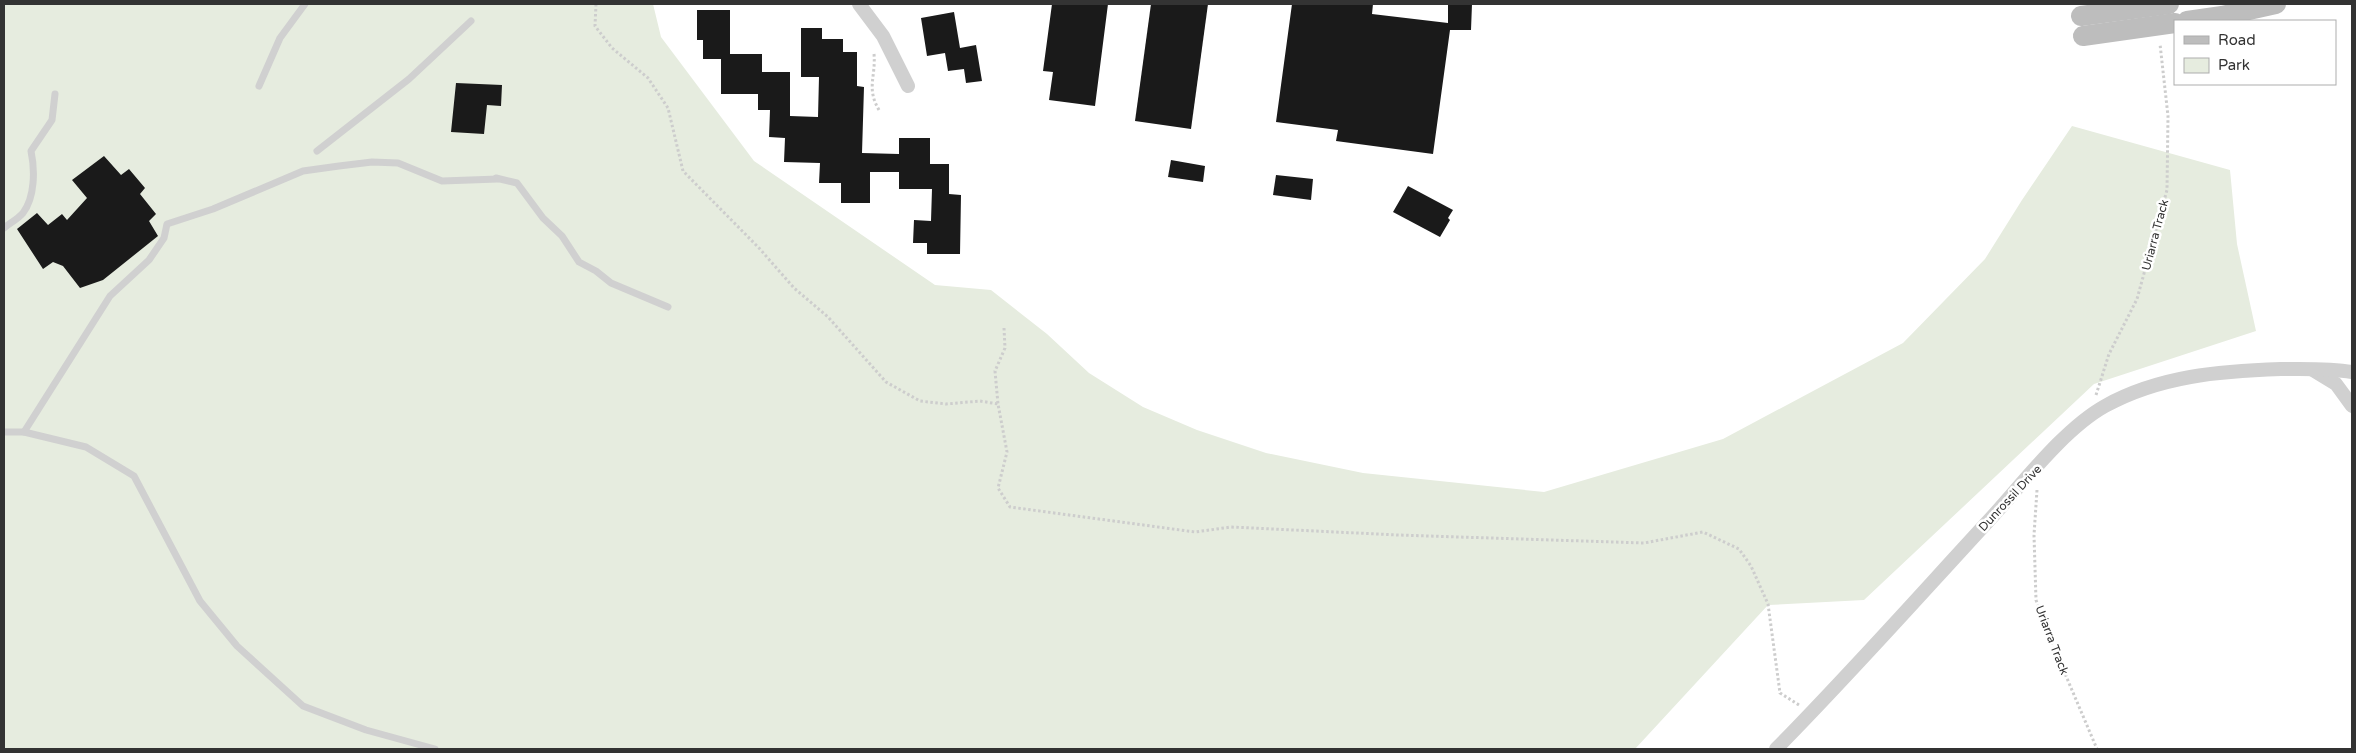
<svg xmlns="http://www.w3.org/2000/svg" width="2356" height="753" viewBox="0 0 2356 753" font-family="'Varela Round',sans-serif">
<rect width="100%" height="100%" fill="#fff"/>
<path fill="#e6ecdf" d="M 4,4 L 653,4 L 661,37 L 754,161 L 935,285 L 991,290 L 1047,334 L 1089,373 L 1143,407 L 1197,430 L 1266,453 L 1363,473 L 1544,492 L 1723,439 L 1903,343 L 1985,259 L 2022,200 L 2072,126 L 2230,170 L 2237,244 L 2256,331 L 2094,384 L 1864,600 L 1768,605 L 1635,749 L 4,749 Z"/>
<g fill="#1a1a1a">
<path d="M 1052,4 L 1108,4 L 1095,106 L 1049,100 L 1053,72 L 1043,71 Z"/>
<path d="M 1151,4 L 1208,4 L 1191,129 L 1135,121 Z"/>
<path d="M 1292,4 L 1373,4 L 1372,14 L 1448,23 L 1448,4 L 1472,4 L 1471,30 L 1450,30 L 1433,154 L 1336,141 L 1338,130 L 1276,122 Z"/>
<path d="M 697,10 L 730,10 L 730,54 L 762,54 L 762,72 L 790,72 L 790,116 L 818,117 L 819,77 L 801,77 L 801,28 L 822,28 L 822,39 L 843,39 L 843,52 L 857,52 L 857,86 L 864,87 L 862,153 L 899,154 L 899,138 L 930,138 L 930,164 L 949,164 L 949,194 L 961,195 L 960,254 L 927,254 L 927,243 L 913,243 L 914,220 L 931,221 L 932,189 L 899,189 L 899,172 L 870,172 L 870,203 L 841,203 L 841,183 L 819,183 L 820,163 L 784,162 L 785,138 L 769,137 L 770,110 L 758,110 L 758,94 L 721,94 L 721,59 L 703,59 L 703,40 L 697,40 Z"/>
<path d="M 954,12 L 960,48 L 976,45 L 982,81 L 966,83 L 964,69 L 948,71 L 945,53 L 927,56 L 921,18 Z"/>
<path d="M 456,83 L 502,85 L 501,106 L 487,105 L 484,134 L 451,132 Z"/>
<path d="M 104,156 L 121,175 L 129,169 L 145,188 L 140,194 L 156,214 L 149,221 L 158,236 L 103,280 L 80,288 L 63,266 L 53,262 L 43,269 L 17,229 L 37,213 L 48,225 L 62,214 L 67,220 L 87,198 L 72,180 Z"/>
<path d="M 1171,160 L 1205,166 L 1203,182 L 1168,177 Z"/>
<path d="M 1276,175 L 1313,179 L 1311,200 L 1273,195 Z"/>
<path d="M 1408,186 L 1453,210 L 1448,218 L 1450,220 L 1440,237 L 1393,212 Z"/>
</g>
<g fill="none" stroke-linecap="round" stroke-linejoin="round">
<g stroke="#cdcdcd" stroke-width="3" stroke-dasharray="2.5 2.5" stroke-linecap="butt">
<path d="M 596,4 L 595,26 L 612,48 L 648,78 L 668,108 L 683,171 L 759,248 L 794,288 L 828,317 L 886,382 L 920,401 L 946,404 L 980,401 L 998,404"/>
<path d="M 874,54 C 876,77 866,88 879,110"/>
<path d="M 1004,328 L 1005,348 L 995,371 L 998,404 L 1007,452 L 998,488 L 1010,507 L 1195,532 L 1231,527 L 1398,535 L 1644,543 L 1703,532 L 1739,549 L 1751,566 L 1768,604 L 1780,693 L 1799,705"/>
<path d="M 2096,395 L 2109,354 L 2137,299 L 2167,190 L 2168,116 L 2160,44"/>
<path d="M 2037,490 L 2034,535 L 2036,600 L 2052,643 L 2097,749"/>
</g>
<g stroke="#d0d0d0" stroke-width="7">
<path d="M 259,86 L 280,38 L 305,4"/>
<path d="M 317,151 L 409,79 L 471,21"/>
<path d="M 496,178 L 517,183 L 543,218 L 562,236 L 579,262 L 596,271 L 611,283 L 668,307"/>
<path d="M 4,228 C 10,223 18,219 23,213 C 35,197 35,170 31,151 L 52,120 L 55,94"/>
<path d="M 4,432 L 24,432"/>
<path d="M 435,749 L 366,730 L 303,706 L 237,646 L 200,601 L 134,476 L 86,447 L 24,432 L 110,296 L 149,260 L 164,238 L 167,224 L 213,209 L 303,171 L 339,166 L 372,162 L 398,163 L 442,181 L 498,179"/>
</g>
<g stroke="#d0d0d0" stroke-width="14">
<path d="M 859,4 L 883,36 L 908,86"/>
<path d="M 2313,370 L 2336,384 L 2352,406"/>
<path d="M 1776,749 C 1850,674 1921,594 1992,517 C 2024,482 2064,429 2105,406 C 2159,376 2220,371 2281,369 C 2304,369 2329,368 2352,372"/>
</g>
<g stroke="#bdbdbd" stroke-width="20">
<path d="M 2081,16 L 2169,4"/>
<path d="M 2187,21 L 2222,16 L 2276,4"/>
<path d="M 2083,36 L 2175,23"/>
</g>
</g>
<g text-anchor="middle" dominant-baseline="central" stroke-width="5" stroke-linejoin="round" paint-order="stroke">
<g font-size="12" fill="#333" stroke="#fff">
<text transform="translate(2155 235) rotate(-75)">Uriarra Track</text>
<text transform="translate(2010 498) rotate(-47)">Dunrossil Drive</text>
<text transform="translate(2052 640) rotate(69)">Uriarra Track</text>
</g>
</g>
<rect width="2356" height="753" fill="none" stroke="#333333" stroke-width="10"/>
<rect x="2174" y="20" width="162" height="65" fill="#ffffff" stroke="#adadad"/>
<rect x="2184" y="36" width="25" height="8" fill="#bdbdbd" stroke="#adadad"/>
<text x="2218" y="45" font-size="15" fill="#333333">Road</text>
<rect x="2184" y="58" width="25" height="15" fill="#e6ecdf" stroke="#adadad"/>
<text x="2218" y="70" font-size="15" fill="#333333">Park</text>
</svg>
